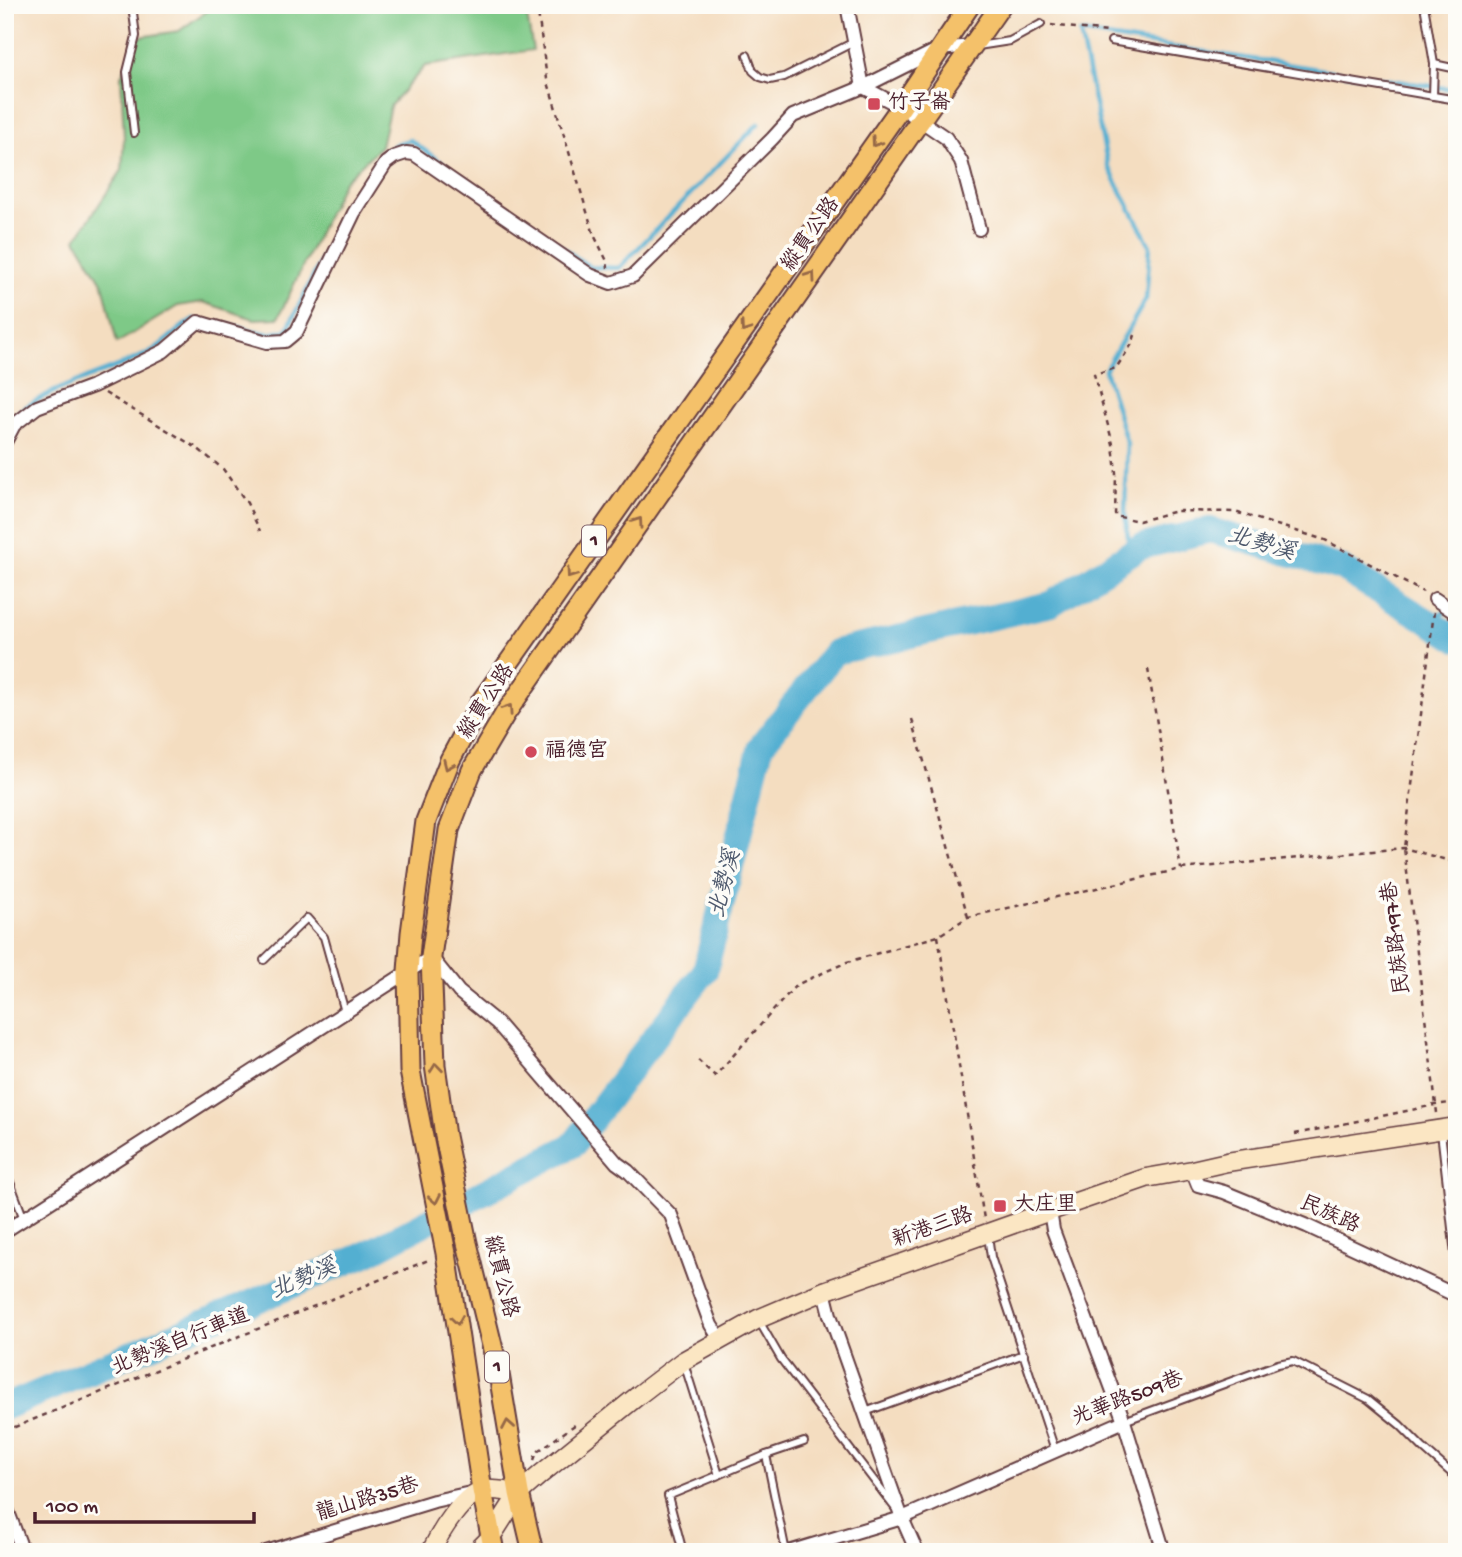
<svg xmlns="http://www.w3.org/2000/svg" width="1462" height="1557" viewBox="0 0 1462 1557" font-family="'Gochi Hand','LXGW WenKai TC',sans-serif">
<rect width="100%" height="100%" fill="#fdfcf7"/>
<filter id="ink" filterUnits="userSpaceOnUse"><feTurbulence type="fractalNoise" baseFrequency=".0143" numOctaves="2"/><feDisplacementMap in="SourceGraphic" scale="14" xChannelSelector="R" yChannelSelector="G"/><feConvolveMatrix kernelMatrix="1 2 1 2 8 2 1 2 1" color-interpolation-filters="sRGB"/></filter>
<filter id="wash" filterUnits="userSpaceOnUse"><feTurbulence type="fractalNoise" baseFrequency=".00686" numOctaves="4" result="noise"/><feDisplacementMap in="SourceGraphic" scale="28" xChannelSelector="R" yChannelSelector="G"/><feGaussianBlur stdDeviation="1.57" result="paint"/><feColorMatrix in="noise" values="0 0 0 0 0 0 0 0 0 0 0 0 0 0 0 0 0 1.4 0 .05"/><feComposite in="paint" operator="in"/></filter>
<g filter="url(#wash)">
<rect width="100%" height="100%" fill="#f4ddc0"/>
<path fill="#7ec987" stroke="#647459" stroke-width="2" d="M 215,5 L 525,5 L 533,50 L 425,66 L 390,106 L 381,146 L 343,182 L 278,318 L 254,319 L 203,302 L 178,306 L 117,343 L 103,284 L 76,239 L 122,170 L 124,137 L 121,76 L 140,37 L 179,31 Z"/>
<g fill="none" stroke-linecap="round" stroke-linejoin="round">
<g stroke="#53afd1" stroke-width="4.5">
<path d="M 229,325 L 269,334 L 287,330 L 332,238 L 379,158 L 396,144 L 410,140 L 590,267 L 619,268 L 758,124"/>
<path d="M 5,427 C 24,393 114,372 150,352 C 166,343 178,328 194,319"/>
<path d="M 1140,547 L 1128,537 L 1125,512 L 1127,444 L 1105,370 L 1146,299 L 1150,246 L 1108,166 L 1080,33 L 1457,90"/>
<path d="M 1422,618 L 1449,611"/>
</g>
<path stroke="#53afd1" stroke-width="26" d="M 5,1407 L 366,1254 L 573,1145 L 705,971 L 761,746 L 835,652 L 1051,604 L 1140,547 L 1210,530 L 1341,568 L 1457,639"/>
</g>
</g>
<g filter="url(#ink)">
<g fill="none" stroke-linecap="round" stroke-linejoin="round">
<defs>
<g id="lane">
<path d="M 132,5 L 136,36 L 127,72 L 134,133"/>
<path d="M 1424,5 L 1434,64 L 1433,96"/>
<path d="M 1111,41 L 1457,100"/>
<path d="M 978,46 L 1010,41 L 1041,24"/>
<path d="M 747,55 L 753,71 L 760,77 L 770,80 L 784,77 L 854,42"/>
<path d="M 1434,64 L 1457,69"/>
<path d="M 264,960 L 307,918 L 324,937 L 345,1012"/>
<path d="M 1441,1132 L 1457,1272"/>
<path d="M 5,1169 L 24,1219"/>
<path d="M 988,1235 L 991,1257 L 1055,1450"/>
<path d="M 759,1321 L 781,1359 L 895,1508"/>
<path d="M 684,1363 L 719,1475 L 766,1455 L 786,1552"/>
<path d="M 865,1412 L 1024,1354"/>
<path d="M 1124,1421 L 1278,1364 L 1293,1361 L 1368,1399 L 1400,1425 L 1423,1448 L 1457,1478"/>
<path d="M 766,1455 L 804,1442"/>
<path d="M 683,1552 L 668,1496 L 719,1475"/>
</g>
<g id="street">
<path d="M 847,5 L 863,87 L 939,49 L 972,46"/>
<path d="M 5,442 L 14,425 L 37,407 L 93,386 L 164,351 L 198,322 L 267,342 L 285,341 L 297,331 L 354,213 L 386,163 L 394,157 L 406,153 L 414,154 L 590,275 L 611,283 L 633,276 L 772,139 L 793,116 L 863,87 L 901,107 L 946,138 L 961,161 L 979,229"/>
<path d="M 1435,599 L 1457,614"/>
<path d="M 1192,1170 L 1198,1185 L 1224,1192 L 1307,1226 L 1457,1296"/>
<path d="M 1050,1211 L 1053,1230 L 1124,1421 L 1164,1552"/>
<path d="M 5,1231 L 431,957 L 459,992 L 497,1023 L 617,1163 L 628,1171 L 671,1215 L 711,1325 L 720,1339"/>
<path d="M 824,1291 L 830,1315 L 902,1518 L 917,1552"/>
<path d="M 5,1504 L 23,1552"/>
<path d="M 266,1552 L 434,1501 L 475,1492"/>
<path d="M 789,1552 L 902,1518 L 1124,1421"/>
</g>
<g id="secondary">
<path d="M 431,1552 C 439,1534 464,1492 485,1490 C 496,1489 508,1492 519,1493"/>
<path d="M 476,1552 L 491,1537 L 519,1493 L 541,1474 L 640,1394 L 683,1361 L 758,1319 L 824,1291 L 1050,1211 L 1146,1178 L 1192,1170 L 1227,1162 L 1457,1127"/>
</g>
<g id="primary">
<path d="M 494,1552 L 482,1490 L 446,1253 L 410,1071 L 408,971 L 411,933 L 426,821 L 450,760 L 481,702 L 901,107 L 970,5"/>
<path d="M 533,1552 L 519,1493 L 499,1374 L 467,1243 L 445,1136 L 435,1065 L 431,957 L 449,830 L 472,770 L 505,714 L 1001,5"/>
</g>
</defs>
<use href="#lane" stroke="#643c41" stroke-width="10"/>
<use href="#street" stroke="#643c41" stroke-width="16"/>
<use href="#secondary" stroke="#643c41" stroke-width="21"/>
<use href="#primary" stroke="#643c41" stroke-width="23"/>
<g stroke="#643c41" stroke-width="2.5" stroke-dasharray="5 5" stroke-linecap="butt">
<path d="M 537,5 L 547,79 L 594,235 L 607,261 L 608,268"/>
<path d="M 1051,25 L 1107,32"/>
<path d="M 1135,335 L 1132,344 L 1116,368 L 1094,374 L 1113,444 L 1116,473 L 1115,516 L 1139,521 L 1176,511 L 1235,512 L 1325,540 L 1423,592"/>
<path d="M 105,393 L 197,448 L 223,469 L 247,503 L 260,531"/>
<path d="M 1434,612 L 1404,848 L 1437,1113"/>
<path d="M 1148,669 L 1181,869"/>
<path d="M 912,719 L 968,917"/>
<path d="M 938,936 L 984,1219"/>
<path d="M 698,1060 L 715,1076 L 796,985 L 847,962 L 938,936 L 968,917 L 1181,869 L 1404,848 L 1457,863"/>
<path d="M 1295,1134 L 1435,1105 L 1457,1102"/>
<path d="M 5,1431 L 431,1259"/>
<path d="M 534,1460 L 537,1452 L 576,1424"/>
</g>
<use href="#lane" stroke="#fff" stroke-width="6"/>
<use href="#street" stroke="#fff" stroke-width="12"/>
<use href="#secondary" stroke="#fbe6c3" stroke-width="18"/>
<use href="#primary" stroke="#f4c16a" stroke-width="19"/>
</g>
<defs><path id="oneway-chevron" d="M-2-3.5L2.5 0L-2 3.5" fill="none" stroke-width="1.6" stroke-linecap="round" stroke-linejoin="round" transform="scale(1.75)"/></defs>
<g stroke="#966847">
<use href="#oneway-chevron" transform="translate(876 142) rotate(125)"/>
<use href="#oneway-chevron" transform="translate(811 276) rotate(-55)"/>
<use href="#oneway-chevron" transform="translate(745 328) rotate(125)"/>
<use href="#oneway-chevron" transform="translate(638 522) rotate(-55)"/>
<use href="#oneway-chevron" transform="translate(571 574) rotate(125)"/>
<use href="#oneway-chevron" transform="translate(508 709) rotate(-56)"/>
<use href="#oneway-chevron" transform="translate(448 765) rotate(114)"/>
<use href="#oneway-chevron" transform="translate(436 1068) rotate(-96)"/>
<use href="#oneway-chevron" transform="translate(435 1199) rotate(79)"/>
<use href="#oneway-chevron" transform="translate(457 1320) rotate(81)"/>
<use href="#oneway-chevron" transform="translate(508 1425) rotate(-100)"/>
</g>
</g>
<g fill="#d1495b" stroke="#fdfcf7" stroke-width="2.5">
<rect x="867" y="97" width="14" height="14" rx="3.5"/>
<circle cx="531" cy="752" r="7"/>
<rect x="993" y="1199" width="14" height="14" rx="3.5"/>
</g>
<g text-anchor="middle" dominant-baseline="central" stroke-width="7" stroke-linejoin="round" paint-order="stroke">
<g fill="#fdfcf7" stroke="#806168" stroke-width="2">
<rect x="582" y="525.5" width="24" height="31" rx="5"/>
<rect x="485" y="1351.5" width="24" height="31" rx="5"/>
</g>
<g font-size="19" font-weight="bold" fill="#4a1f2b">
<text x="594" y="541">1</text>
<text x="497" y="1367">1</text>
</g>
<g font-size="21" fill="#4a1f2b" stroke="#fdfcf7" text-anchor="start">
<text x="888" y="104">竹子崙</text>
<text x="545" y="752">福德宮</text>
<text x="1014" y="1206">大庄里</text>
</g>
<g font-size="21" fill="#4a1f2b" stroke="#fdfcf7">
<text transform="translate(812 235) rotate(-55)">縱貫公路</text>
<text transform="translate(488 702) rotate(-57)">縱貫公路</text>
<text transform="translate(1398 938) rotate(-97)">民族路197巷</text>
<text transform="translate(1329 1216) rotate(24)">民族路</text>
<text transform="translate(933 1229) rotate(-19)">新港三路</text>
<text transform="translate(499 1277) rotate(76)">縱貫公路</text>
<text transform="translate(181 1343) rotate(-22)">北勢溪自行車道</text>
<text transform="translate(1128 1400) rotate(-21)">光華路509巷</text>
<text transform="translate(368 1501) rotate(-17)">龍山路35巷</text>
</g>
<g font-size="23" font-style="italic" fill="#4e596d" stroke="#fdfcf7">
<text transform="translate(1261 545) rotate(16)">北勢溪</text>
<text transform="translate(726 884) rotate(-76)">北勢溪</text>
<text transform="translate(304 1280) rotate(-23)">北勢溪</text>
</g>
</g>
<rect width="1462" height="1557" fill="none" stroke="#fdfcf7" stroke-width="28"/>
<path d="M35 1512v10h219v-10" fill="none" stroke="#4a1f2b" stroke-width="3.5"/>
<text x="46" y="1512" font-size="21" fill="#4a1f2b" stroke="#fdfcf7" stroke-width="5" paint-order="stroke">100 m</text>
</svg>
